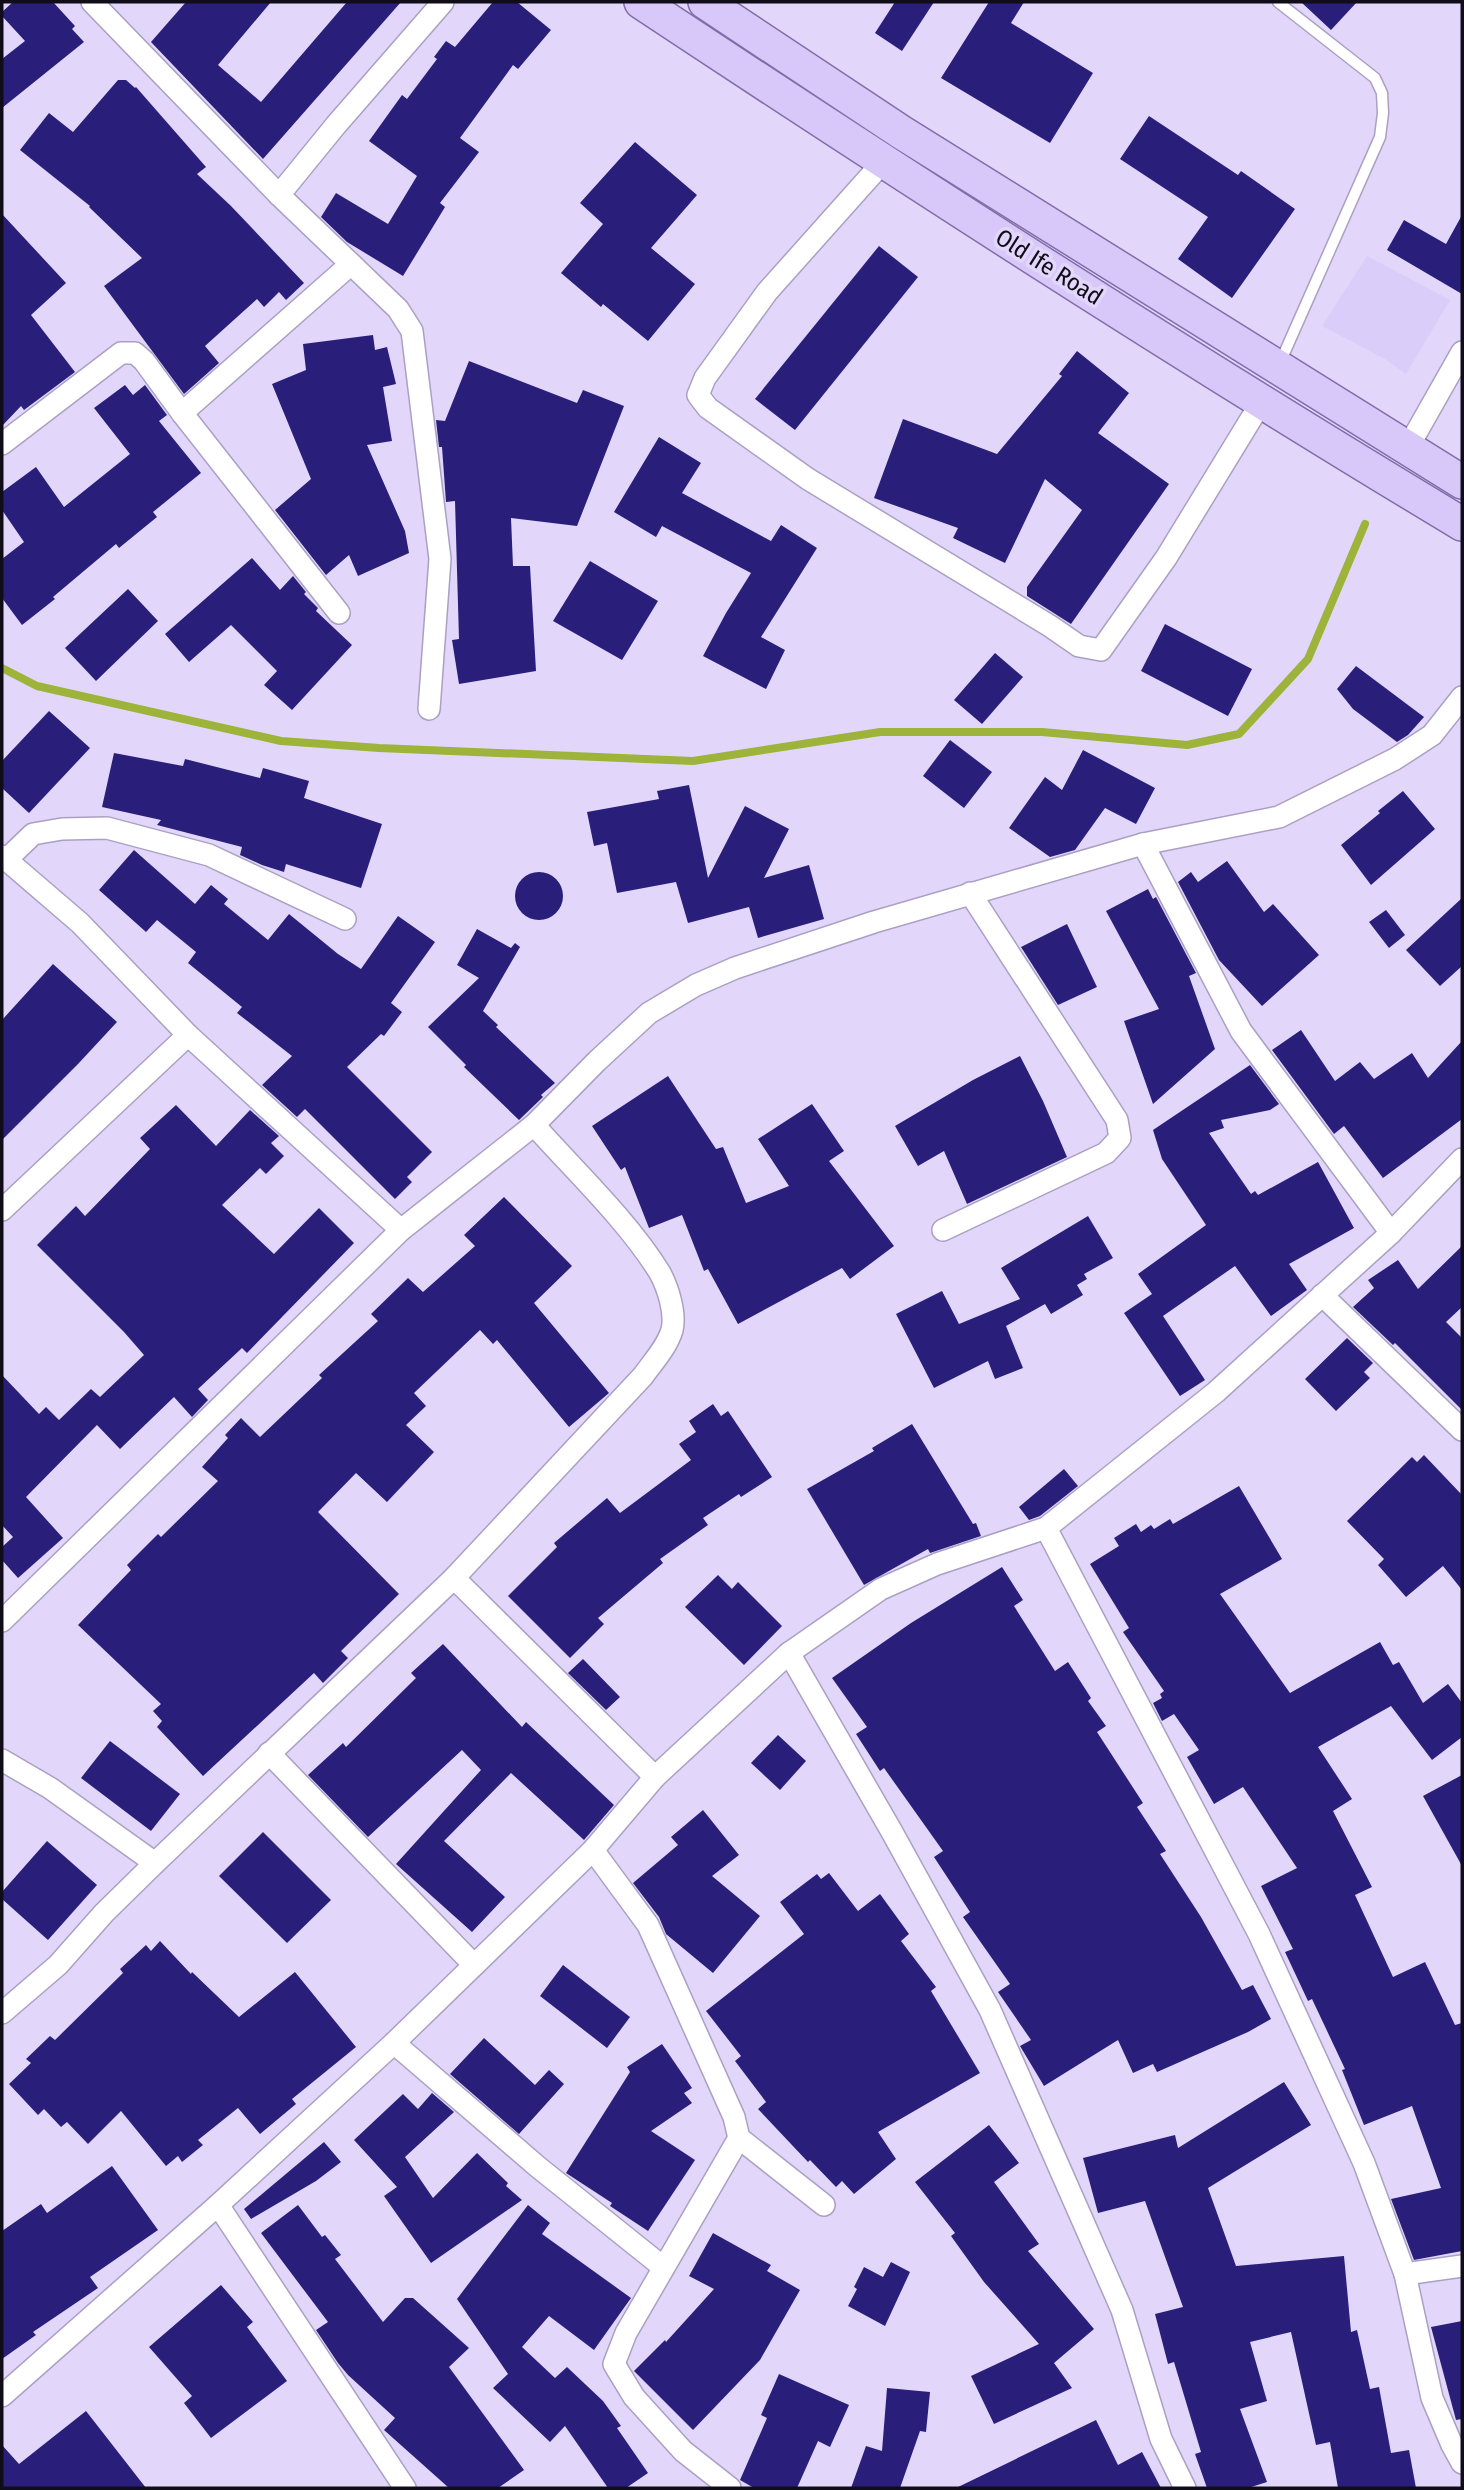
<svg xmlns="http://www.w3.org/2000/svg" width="1464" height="2490" viewBox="0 0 1464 2490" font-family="'Fira Sans Condensed',sans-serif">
<rect width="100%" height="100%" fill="#e2d7fb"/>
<path fill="#dacdf9" d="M 1367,256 L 1450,300 L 1406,374 L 1385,359 L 1322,326 Z"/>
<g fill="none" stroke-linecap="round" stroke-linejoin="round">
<path stroke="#9db339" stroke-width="8" d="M 2,668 L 37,686 L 281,741 L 379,748 L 693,761 L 880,732 L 1042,732 L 1187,745 L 1239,734 L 1308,659 L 1365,524"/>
</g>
<g fill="#291f7b">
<path d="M 13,2 L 53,2 L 75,26 L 72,29 L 84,42 L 2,108 L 2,59 L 25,41 L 2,16 L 2,12 Z"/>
<path d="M 186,2 L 271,2 L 218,65 L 261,102 L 347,2 L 401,2 L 263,159 L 151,42 Z"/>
<path d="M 493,2 L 517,2 L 551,30 L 518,69 L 513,65 L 460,138 L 479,152 L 440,203 L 445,207 L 403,276 L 347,242 L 321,217 L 336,193 L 388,224 L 417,176 L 369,141 L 402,95 L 407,99 L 437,59 L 434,57 L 446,41 L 455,47 Z"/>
<path d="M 895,2 L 934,2 L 902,51 L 875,33 Z"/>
<path d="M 989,2 L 1024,2 L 1011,23 L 1093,73 L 1050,143 L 941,78 Z"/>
<path d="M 1301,2 L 1357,2 L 1331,30 Z"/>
<path d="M 118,80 L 126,80 L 135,88 L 136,87 L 206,167 L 197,174 L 231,206 L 304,283 L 286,300 L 279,292 L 264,307 L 257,299 L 205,346 L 219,363 L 184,394 L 104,286 L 142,258 L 89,207 L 90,206 L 20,150 L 49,113 L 73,132 Z"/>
<path d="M 1149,116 L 1238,175 L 1241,171 L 1295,209 L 1232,298 L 1178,259 L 1208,217 L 1120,159 Z"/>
<path d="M 635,142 L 697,195 L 651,248 L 695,284 L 648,341 L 603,304 L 601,307 L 561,273 L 603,224 L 580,203 Z"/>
<path d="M 2,214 L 66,283 L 31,315 L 75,372 L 24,410 L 21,406 L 2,426 Z"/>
<path d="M 1462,215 L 1462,294 L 1387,250 L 1404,220 L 1446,244 Z"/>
<path d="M 879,246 L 918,277 L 795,430 L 755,399 Z"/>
<path d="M 373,335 L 375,350 L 387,347 L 396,384 L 383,387 L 392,441 L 367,445 L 405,531 L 409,553 L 358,576 L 349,555 L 326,575 L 275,510 L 311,479 L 272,384 L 306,370 L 303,344 Z"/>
<path d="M 1077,351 L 1129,393 L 1098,433 L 1169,484 L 1071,624 L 1027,596 L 1027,587 L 1082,510 L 1045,479 L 1005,563 L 953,538 L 958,528 L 874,498 L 903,419 L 997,454 L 1062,376 L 1059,374 Z"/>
<path d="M 469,361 L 577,403 L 583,390 L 624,406 L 577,526 L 511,518 L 513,566 L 530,566 L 536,671 L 459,684 L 452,640 L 459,639 L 455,501 L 446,502 L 442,447 L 439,447 L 436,420 L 445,421 Z"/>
<path d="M 125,385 L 133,395 L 145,385 L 167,415 L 159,421 L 201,473 L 153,512 L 157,517 L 119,548 L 116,544 L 53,597 L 55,599 L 22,625 L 2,598 L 2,559 L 24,542 L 2,510 L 2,492 L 36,467 L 64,507 L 130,454 L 94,408 Z"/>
<path d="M 659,437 L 701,463 L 682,493 L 771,541 L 781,525 L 817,548 L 761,637 L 785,650 L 766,689 L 703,656 L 726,613 L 751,573 L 662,526 L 656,537 L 614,512 Z"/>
<path d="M 252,558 L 280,590 L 293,576 L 306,592 L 304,594 L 318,608 L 316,611 L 352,645 L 292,710 L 264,685 L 277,671 L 231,625 L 189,662 L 165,634 Z"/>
<path d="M 590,561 L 658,601 L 622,660 L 553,621 Z"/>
<path d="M 128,589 L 158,621 L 96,681 L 65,648 Z"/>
<path d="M 1165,624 L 1252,669 L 1228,716 L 1141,671 Z"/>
<path d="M 995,653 L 1023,677 L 982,724 L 954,700 Z"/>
<path d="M 1356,666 L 1424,717 L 1408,735 L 1397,742 L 1353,709 L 1337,689 Z"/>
<path d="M 49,711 L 90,748 L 29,813 L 2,788 L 2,761 Z"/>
<path d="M 950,740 L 992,772 L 964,808 L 923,776 Z"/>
<path d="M 1083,750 L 1155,788 L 1136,824 L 1105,808 L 1075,850 L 1050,857 L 1009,828 L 1045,777 L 1062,790 Z"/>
<path d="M 114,753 L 183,766 L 185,759 L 260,778 L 263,768 L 309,781 L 304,798 L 382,824 L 361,888 L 286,864 L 284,872 L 262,865 L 240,855 L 242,847 L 157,825 L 161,820 L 102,807 Z"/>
<path d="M 689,785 L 708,878 L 745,806 L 789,829 L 764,878 L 809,865 L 824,919 L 758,938 L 749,907 L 688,923 L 676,882 L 617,893 L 607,843 L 594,846 L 587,812 L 659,799 L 657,791 Z"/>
<path d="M 1403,791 L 1435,829 L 1371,885 L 1341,845 L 1380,813 L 1378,811 Z"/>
<path d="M 134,850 L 195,904 L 211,885 L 228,899 L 224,904 L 268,940 L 289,914 L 338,954 L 361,969 L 398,916 L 435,942 L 391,1003 L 402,1012 L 384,1036 L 381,1034 L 347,1067 L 432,1152 L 407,1177 L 412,1182 L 395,1199 L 305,1109 L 297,1117 L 262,1085 L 292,1056 L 237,1013 L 242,1007 L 188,963 L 196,952 L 157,920 L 146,932 L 99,890 Z"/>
<path d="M 1227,861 L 1264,912 L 1273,904 L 1319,955 L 1262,1006 L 1219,960 L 1178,882 L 1191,872 L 1198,882 Z"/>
<circle cx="539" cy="896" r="24"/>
<path d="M 1148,889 L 1153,899 L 1156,897 L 1196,973 L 1189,976 L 1215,1049 L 1153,1104 L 1124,1021 L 1159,1009 L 1106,911 Z"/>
<path d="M 1462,898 L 1462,966 L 1440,986 L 1406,950 Z"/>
<path d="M 1386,910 L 1405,935 L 1389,948 L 1369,922 Z"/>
<path d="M 1067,924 L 1097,987 L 1058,1005 L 1021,947 Z"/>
<path d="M 477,929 L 511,948 L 515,943 L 520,947 L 483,1011 L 498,1025 L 496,1027 L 555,1083 L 541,1095 L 543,1097 L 519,1120 L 464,1067 L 466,1065 L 428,1027 L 479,978 L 457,965 Z"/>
<path d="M 53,964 L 117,1022 L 78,1064 L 2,1140 L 2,1020 Z"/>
<path d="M 1301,1030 L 1335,1081 L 1360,1062 L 1374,1079 L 1412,1053 L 1428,1078 L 1462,1041 L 1462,1119 L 1383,1178 L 1344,1126 L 1334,1134 L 1272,1050 Z"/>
<path d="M 1020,1056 L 1043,1101 L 1067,1157 L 967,1204 L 944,1151 L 918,1166 L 895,1126 L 973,1080 Z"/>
<path d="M 1250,1065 L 1279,1104 L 1270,1110 L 1221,1120 L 1224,1128 L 1209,1133 L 1251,1194 L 1255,1191 L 1258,1195 L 1318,1162 L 1354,1228 L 1289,1264 L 1307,1290 L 1271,1316 L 1235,1266 L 1163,1316 L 1205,1380 L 1180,1396 L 1124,1313 L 1152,1294 L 1138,1274 L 1206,1225 L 1162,1159 L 1153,1130 Z"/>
<path d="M 668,1076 L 716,1149 L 723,1147 L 746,1203 L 789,1186 L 758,1139 L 812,1104 L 844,1151 L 829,1161 L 894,1246 L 850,1279 L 842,1268 L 738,1324 L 708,1269 L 704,1271 L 682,1215 L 649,1228 L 625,1167 L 621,1170 L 592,1126 Z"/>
<path d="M 176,1105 L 216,1146 L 250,1110 L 279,1136 L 271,1143 L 284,1156 L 266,1174 L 260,1168 L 222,1205 L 274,1254 L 319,1208 L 354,1243 L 247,1353 L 242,1348 L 198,1389 L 208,1400 L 192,1417 L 174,1397 L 120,1449 L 97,1425 L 26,1497 L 63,1538 L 18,1578 L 2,1560 L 2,1547 L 13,1537 L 2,1525 L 2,1375 L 39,1414 L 46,1407 L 59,1420 L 91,1389 L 100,1397 L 144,1355 L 124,1332 L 37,1245 L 76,1206 L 85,1216 L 150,1149 L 140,1138 Z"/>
<path d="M 504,1197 L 572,1266 L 534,1303 L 609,1393 L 569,1427 L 497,1340 L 493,1344 L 480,1330 L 414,1393 L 426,1406 L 406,1425 L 434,1452 L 387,1502 L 356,1473 L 318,1512 L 399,1594 L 341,1651 L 348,1658 L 323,1683 L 314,1673 L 203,1776 L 157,1727 L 162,1721 L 153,1711 L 161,1704 L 78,1625 L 131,1570 L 127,1565 L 158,1534 L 161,1537 L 218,1481 L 202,1467 L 228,1438 L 225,1435 L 241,1418 L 260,1437 L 322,1378 L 319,1375 L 378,1321 L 371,1314 L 408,1278 L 423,1292 L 475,1246 L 464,1235 Z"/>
<path d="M 1088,1216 L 1113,1258 L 1084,1274 L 1087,1279 L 1077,1285 L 1083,1295 L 1051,1314 L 1045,1304 L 1006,1326 L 1023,1368 L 995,1379 L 988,1361 L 934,1388 L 896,1314 L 942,1291 L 959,1324 L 1020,1299 L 1001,1268 Z"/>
<path d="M 1462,1246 L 1462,1307 L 1446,1322 L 1462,1338 L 1462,1410 L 1395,1343 L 1393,1345 L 1353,1307 L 1374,1288 L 1368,1280 L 1398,1260 L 1418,1289 Z"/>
<path d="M 1347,1338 L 1373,1363 L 1364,1372 L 1370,1378 L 1336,1411 L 1305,1379 Z"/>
<path d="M 713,1404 L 721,1416 L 728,1411 L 772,1477 L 741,1497 L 739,1494 L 703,1518 L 708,1525 L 660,1559 L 663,1563 L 598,1618 L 604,1624 L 570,1658 L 508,1596 L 557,1547 L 554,1543 L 607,1498 L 620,1513 L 691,1460 L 679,1444 L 696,1432 L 689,1421 Z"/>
<path d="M 912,1424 L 973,1524 L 976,1523 L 981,1536 L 930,1553 L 928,1549 L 864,1585 L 807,1489 L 874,1451 L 872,1448 Z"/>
<path d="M 1424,1455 L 1462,1495 L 1462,1590 L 1443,1566 L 1406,1597 L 1378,1565 L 1384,1559 L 1347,1521 L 1412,1457 L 1417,1462 Z"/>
<path d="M 1064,1469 L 1078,1486 L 1040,1516 L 1029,1520 L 1019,1507 Z"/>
<path d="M 1239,1486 L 1282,1559 L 1220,1594 L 1290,1693 L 1380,1642 L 1393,1665 L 1399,1662 L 1423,1703 L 1448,1684 L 1462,1703 L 1462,1737 L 1432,1760 L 1391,1706 L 1318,1747 L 1352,1799 L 1333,1811 L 1372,1887 L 1355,1895 L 1393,1977 L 1425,1962 L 1455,2025 L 1462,2023 L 1462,2251 L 1414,2260 L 1391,2199 L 1441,2188 L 1412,2106 L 1364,2125 L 1342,2070 L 1345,2069 L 1312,1999 L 1308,2001 L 1285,1952 L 1293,1949 L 1261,1886 L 1297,1868 L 1243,1787 L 1214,1804 L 1187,1757 L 1199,1750 L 1174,1714 L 1162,1721 L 1153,1703 L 1162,1698 L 1160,1694 L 1164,1691 L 1123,1632 L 1129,1628 L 1090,1564 L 1119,1546 L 1114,1538 L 1136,1524 L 1141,1532 L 1151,1525 L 1154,1529 L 1170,1519 L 1173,1524 Z"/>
<path d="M 1002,1567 L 1023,1600 L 1014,1606 L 1055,1671 L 1068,1662 L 1091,1698 L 1088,1701 L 1106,1726 L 1097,1732 L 1143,1803 L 1137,1807 L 1166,1851 L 1160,1854 L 1201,1917 L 1242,1990 L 1253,1985 L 1271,2019 L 1248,2032 L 1157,2072 L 1153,2064 L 1133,2073 L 1118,2040 L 1044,2086 L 1020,2046 L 1031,2040 L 998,1992 L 1010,1984 L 963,1917 L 970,1912 L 934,1857 L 943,1851 L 884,1768 L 880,1771 L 856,1734 L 867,1727 L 832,1678 L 911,1623 Z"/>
<path d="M 718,1575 L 732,1589 L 738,1582 L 782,1626 L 744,1665 L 685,1607 Z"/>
<path d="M 443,1644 L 522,1727 L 526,1722 L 614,1805 L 584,1840 L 511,1773 L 444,1841 L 505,1897 L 472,1932 L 396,1864 L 481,1770 L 462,1750 L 368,1837 L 308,1775 L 343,1743 L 346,1747 L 416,1678 L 411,1673 Z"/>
<path d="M 583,1659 L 620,1697 L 606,1710 L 568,1673 Z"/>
<path d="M 778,1735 L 806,1761 L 780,1790 L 751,1763 Z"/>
<path d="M 110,1741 L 180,1794 L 151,1831 L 81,1778 Z"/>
<path d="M 1462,1775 L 1462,1866 L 1423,1796 Z"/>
<path d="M 703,1810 L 739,1855 L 712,1876 L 760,1916 L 713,1973 L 666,1934 L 659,1917 L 633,1883 L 678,1845 L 671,1837 Z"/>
<path d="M 263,1832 L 331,1900 L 287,1943 L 219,1876 Z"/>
<path d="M 47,1841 L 97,1885 L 48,1940 L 2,1899 L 2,1892 Z"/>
<path d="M 829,1873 L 858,1911 L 880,1894 L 909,1934 L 901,1941 L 936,1987 L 931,1991 L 980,2073 L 878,2132 L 896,2159 L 854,2194 L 842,2181 L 836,2187 L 810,2160 L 808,2162 L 758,2109 L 766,2102 L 735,2061 L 741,2056 L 706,2011 L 804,1934 L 780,1902 L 817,1874 L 821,1879 Z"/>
<path d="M 160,1941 L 191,1974 L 192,1972 L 239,2017 L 295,1972 L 356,2047 L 292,2099 L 296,2104 L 260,2134 L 238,2108 L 198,2140 L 203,2145 L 182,2162 L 178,2156 L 166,2166 L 121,2111 L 88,2144 L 67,2122 L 61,2127 L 44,2109 L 38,2115 L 9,2084 L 31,2063 L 26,2059 L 50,2036 L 55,2040 L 123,1973 L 120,1969 L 146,1945 L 151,1951 Z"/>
<path d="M 563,1965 L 630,2017 L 607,2048 L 540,1996 Z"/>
<path d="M 484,2038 L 535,2085 L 549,2070 L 564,2084 L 519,2134 L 450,2074 Z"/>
<path d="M 662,2044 L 692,2088 L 684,2093 L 692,2103 L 651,2131 L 695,2160 L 648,2231 L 610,2206 L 612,2203 L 566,2173 L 630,2072 L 627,2067 Z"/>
<path d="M 1284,2082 L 1311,2125 L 1208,2188 L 1236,2266 L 1344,2256 L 1351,2332 L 1357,2330 L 1370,2389 L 1379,2387 L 1391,2453 L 1409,2450 L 1416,2488 L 1338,2488 L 1330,2442 L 1316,2445 L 1291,2332 L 1250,2342 L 1267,2401 L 1240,2409 L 1267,2482 L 1248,2488 L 1207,2488 L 1195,2454 L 1201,2452 L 1174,2362 L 1168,2364 L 1155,2314 L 1183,2307 L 1145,2201 L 1098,2213 L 1083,2158 L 1175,2135 L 1178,2148 Z"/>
<path d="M 432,2093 L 454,2112 L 405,2157 L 433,2198 L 477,2153 L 508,2183 L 506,2186 L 522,2200 L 431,2263 L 384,2196 L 397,2187 L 354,2140 L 403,2094 L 418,2109 Z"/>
<path d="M 989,2125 L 1019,2163 L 994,2182 L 1039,2244 L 1028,2251 L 1094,2329 L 1054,2363 L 1072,2388 L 994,2424 L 971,2376 L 1039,2344 L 984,2282 L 951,2236 L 955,2233 L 915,2182 Z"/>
<path d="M 324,2142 L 341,2162 L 316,2181 L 251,2219 L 244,2209 Z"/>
<path d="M 112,2166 L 158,2230 L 90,2277 L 98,2288 L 33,2332 L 36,2335 L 2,2359 L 2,2231 L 41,2204 L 47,2213 Z"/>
<path d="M 298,2205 L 322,2237 L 325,2235 L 341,2255 L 335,2259 L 383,2322 L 405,2298 L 413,2298 L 469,2348 L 449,2367 L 524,2470 L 498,2488 L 449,2488 L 384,2430 L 395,2418 L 348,2375 L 338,2363 L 316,2330 L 328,2322 L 261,2233 Z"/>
<path d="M 528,2205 L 550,2223 L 542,2234 L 631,2298 L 594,2350 L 549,2316 L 522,2347 L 555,2378 L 567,2367 L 603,2401 L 621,2426 L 617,2428 L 648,2473 L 626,2488 L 608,2488 L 565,2426 L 550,2442 L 493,2388 L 508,2374 L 457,2299 Z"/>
<path d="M 713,2233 L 771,2265 L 767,2271 L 800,2290 L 760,2360 L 693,2430 L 634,2371 L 665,2340 L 666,2342 L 714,2289 L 689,2276 Z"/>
<path d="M 891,2262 L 910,2272 L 885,2326 L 848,2306 L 857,2289 L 854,2287 L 864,2267 L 883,2277 Z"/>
<path d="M 221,2285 L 253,2322 L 247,2327 L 287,2381 L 211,2438 L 184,2403 L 192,2396 L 149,2347 Z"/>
<path d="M 1462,2321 L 1462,2419 L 1456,2420 L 1431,2327 Z"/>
<path d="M 779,2374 L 849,2405 L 830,2447 L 818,2441 L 797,2488 L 754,2488 L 740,2480 L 767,2418 L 761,2415 Z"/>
<path d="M 887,2388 L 930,2392 L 926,2432 L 920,2431 L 900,2488 L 851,2488 L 866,2446 L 882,2451 Z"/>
<path d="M 86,2411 L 146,2488 L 2,2488 L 2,2445 L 19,2464 Z"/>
<path d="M 1096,2420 L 1118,2465 L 1142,2452 L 1161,2488 L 956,2488 Z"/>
</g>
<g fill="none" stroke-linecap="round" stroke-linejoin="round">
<defs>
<path id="lane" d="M 1278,2 L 1375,78 L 1382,93 L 1383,113 L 1380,137 L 1279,365"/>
<g id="street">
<path d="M 92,2 L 279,195 L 398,309 L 412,331 L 440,559 L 429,709"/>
<path d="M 883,162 L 767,292 L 705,378 L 698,395 L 708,408 L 808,479 L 1050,626 L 1079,646 L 1101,650 L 1166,558 L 1262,401"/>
<path d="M 279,195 L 336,125 L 443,2"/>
<path d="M 182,413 L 351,264"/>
<path d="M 2,444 L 121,353 L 135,353 L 144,361 L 182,413 L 339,613"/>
<path d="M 1407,449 L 1462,352"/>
<path d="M 1143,844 L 1241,1031 L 1391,1233"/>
<path d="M 2,856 L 80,923 L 188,1035 L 401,1230"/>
<path d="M 6,860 L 33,834 L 62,829 L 107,828 L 209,855 L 345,919"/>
<path d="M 2,1210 L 188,1035"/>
<path d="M 943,1230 L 1106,1153 L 1120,1138 L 1117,1120 L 970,893"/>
<path d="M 1322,1295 L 1462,1430"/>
<path d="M 1046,1528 L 1259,1934 L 1364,2163 L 1405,2274 L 1432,2398 L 1452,2445 L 1462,2463"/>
<path d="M 454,1578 L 655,1777"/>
<path d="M 2,1621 L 401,1230 L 534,1125 L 597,1061 L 649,1013 L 696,985 L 735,968 L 874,922 L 1143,844 L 1279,817 L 1395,759 L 1432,735 L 1462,697"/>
<path d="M 789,1653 L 892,1832 L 990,2010 L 1122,2310 L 1161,2439 L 1185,2488"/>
<path d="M 269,1753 L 474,1965"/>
<path d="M 2,1760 L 50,1788 L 155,1863"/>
<path d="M 593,1850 L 648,1925 L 734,2117 L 739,2138 L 824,2205"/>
<path d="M 2,2013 L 58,1965 L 104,1913 L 155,1863 L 454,1578 L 643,1376 C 653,1362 667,1347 672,1330 C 676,1313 668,1288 660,1273 C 628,1221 575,1171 534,1125"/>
<path d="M 394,2043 L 538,2167 L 663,2267"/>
<path d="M 218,2205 L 405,2488"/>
<path d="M 1405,2274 L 1462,2266"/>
<path d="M 2,2396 L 218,2205 L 394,2043 L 593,1850 L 655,1777 L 789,1653 L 881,1589 L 937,1564 L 1046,1528 L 1216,1392 L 1391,1233 L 1462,1159"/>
<path d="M 730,2488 L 683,2451 L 634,2397 L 614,2364 L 626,2333 L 739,2138"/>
</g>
<g id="primary">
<path d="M 641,2 C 911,181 1184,357 1462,524"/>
<path d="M 705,2 L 901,132 L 1462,482"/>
</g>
</defs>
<use href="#lane" stroke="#aba0c3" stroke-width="13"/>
<use href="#street" stroke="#aba0c3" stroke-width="24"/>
<use href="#primary" stroke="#816da8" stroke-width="36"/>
<use href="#lane" stroke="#fff" stroke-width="10"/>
<use href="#street" stroke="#fff" stroke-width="21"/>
<use href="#primary" stroke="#d8c7f9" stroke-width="33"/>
</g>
<g text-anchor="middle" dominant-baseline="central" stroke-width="7" stroke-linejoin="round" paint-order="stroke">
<g font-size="24" fill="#100c18" stroke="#e2d7fb">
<text transform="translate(1049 267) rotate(32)">Old Ife Road</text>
</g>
</g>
<rect width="1464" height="2490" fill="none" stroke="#100c18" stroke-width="7"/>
</svg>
